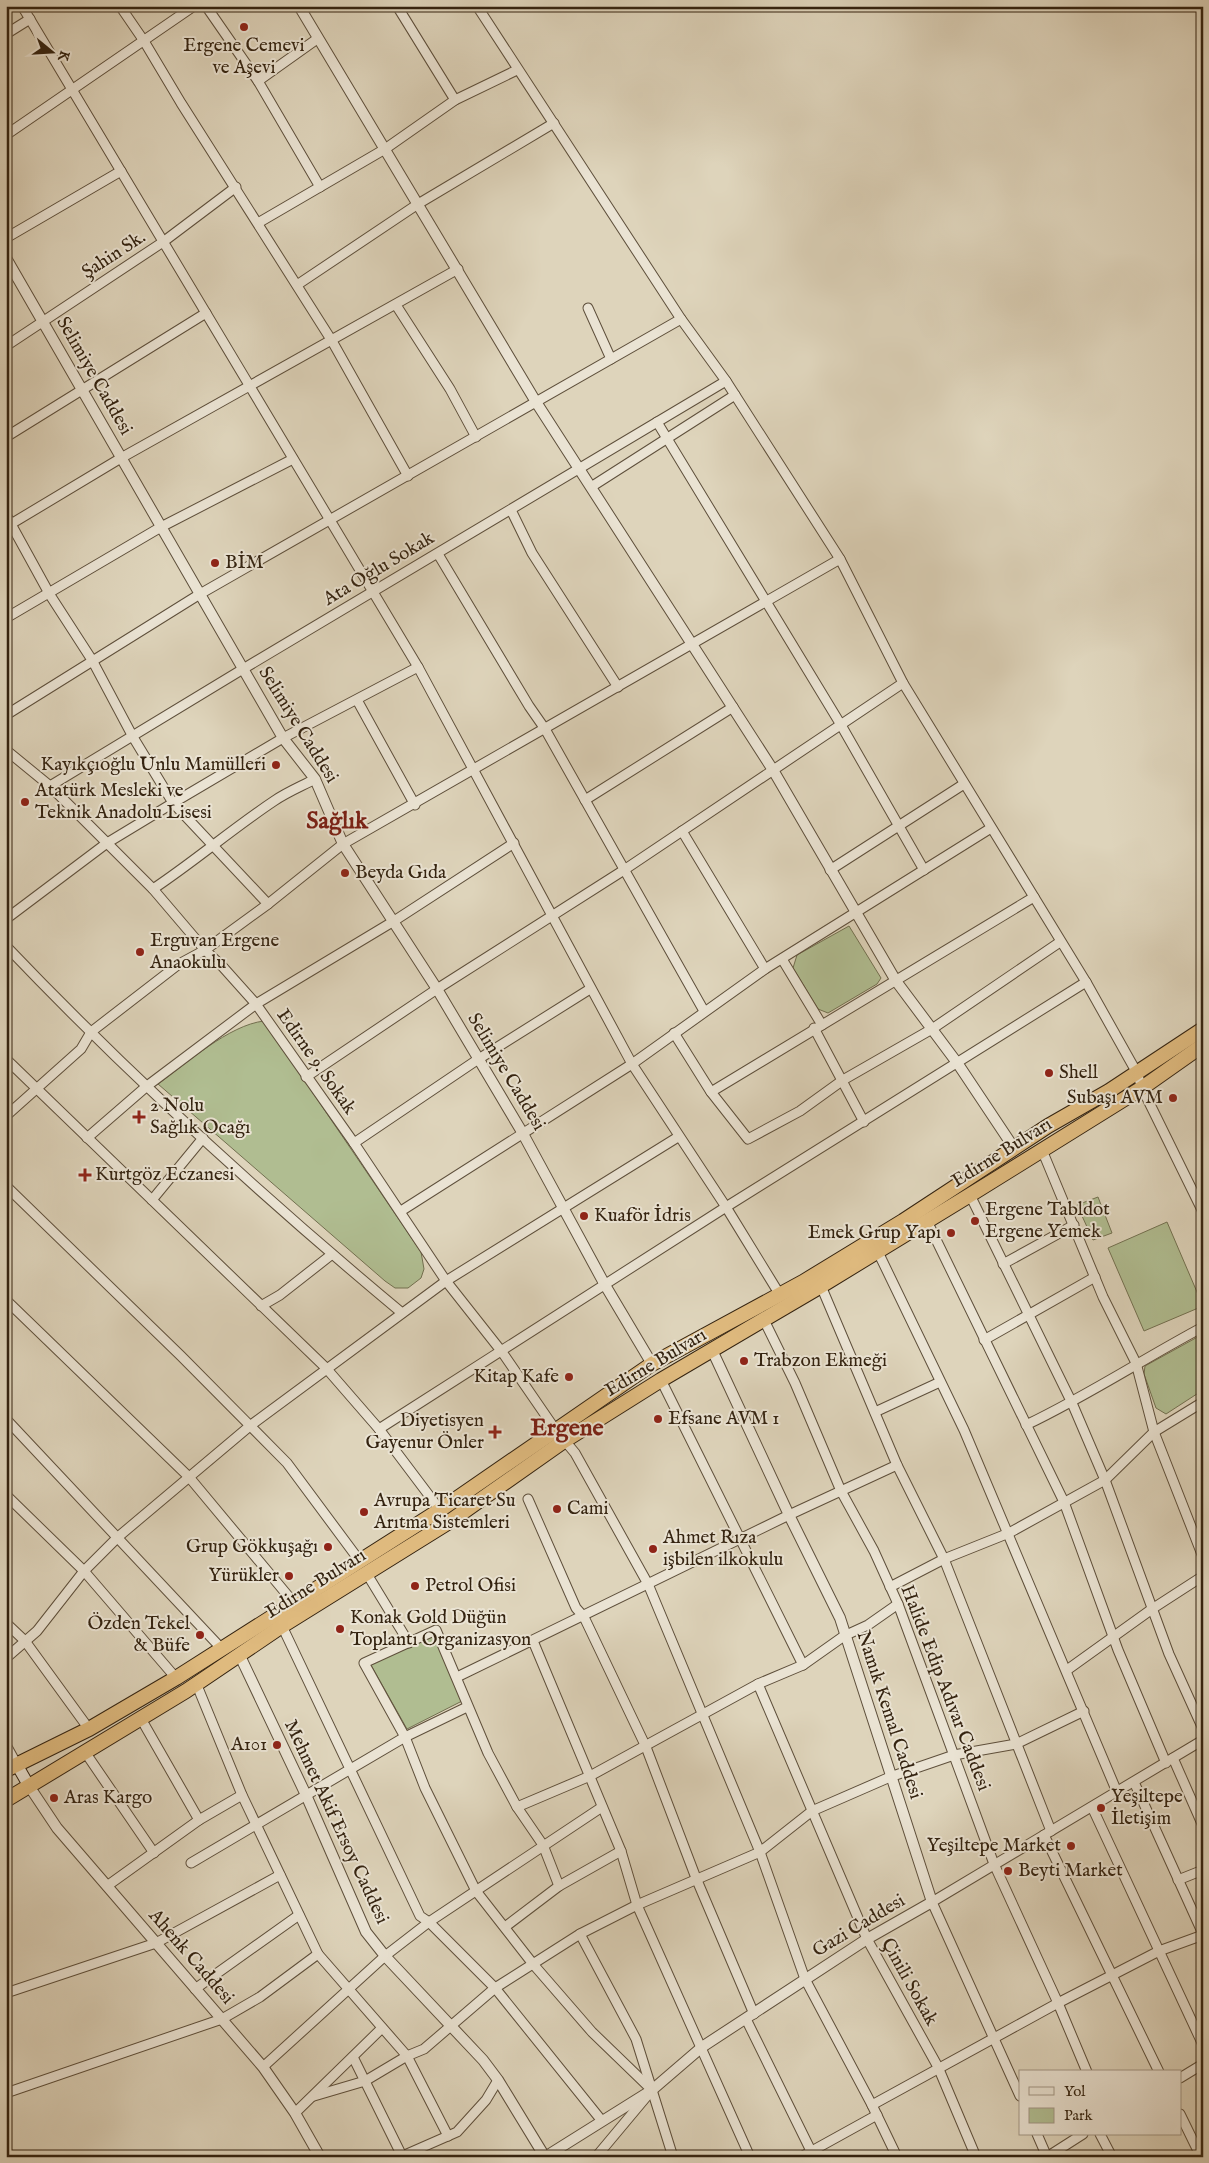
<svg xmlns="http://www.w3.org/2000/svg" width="1209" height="2163" viewBox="0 0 1209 2163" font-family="'IM FELL English',serif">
<rect width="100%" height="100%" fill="#ded4bb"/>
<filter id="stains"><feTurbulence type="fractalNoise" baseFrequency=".004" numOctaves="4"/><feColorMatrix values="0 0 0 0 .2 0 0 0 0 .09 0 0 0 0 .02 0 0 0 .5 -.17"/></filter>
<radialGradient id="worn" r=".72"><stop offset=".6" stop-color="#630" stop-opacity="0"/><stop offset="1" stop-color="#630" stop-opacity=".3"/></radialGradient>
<g fill="#b0bd91" stroke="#727050">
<path d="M 849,926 L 881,978 L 877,984 L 828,1013 L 818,1009 L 793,968 L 797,955 Z"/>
<path d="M 264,1021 L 421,1252 L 424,1269 L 421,1278 L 408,1288 L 395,1288 L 385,1281 L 158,1084 C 187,1063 229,1025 264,1021 Z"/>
<path d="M 1098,1197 L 1112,1233 L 1093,1240 L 1077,1205 Z"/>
<path d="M 1167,1222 L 1203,1306 L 1144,1331 L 1108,1248 Z"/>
<path d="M 1203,1334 L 1203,1390 L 1166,1414 L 1156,1408 L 1144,1374 L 1145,1366 Z"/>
<path d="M 434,1631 L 464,1700 L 407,1729 L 371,1665 Z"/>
</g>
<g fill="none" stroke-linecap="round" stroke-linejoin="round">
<defs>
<g id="minor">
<path d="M 22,6 L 418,667 L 632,1064 L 726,1207 L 780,1295"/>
<path d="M 120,6 L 144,41 L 181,103 L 332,341 L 408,476"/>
<path d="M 206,6 L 258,81 L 320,187"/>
<path d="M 397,6 L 455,100"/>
<path d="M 477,6 L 681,319 L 726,381 L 840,559 L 903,683 L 1086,982 L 1137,1073 L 1142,1088 L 1203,1212"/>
<path d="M 6,34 L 30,19"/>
<path d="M 258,81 L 317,39"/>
<path d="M 6,135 L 194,6"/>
<path d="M 258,223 L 385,149 L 455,100 L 517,70"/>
<path d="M 6,238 L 121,171"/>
<path d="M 297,285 L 418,204 L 554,123"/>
<path d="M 396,305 L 450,389 L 476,437"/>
<path d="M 588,308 L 611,359"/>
<path d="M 6,346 L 163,242 L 236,187"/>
<path d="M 657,422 L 841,725 L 924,870"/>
<path d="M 6,437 L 206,313"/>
<path d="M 591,487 L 735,395"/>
<path d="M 511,510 L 532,553 L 618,687"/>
<path d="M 6,515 L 50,595 L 92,660 L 133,737 L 173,803 L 268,904"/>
<path d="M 6,527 L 121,458 L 458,269"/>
<path d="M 438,554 L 529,706 L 545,729 L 704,1011"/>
<path d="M 6,618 L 161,527 L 293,459"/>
<path d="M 357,700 L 415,805"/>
<path d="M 6,715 L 200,594 L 681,319"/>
<path d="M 6,750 L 50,786 L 153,889 L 205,950 L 222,966 L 256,1004 L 354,1143 L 446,1281 L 502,1352 L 555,1429 L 575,1453 L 648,1584 L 760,1852 L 805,1979 L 872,2105 L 897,2157"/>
<path d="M 50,786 L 243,669 L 726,381"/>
<path d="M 585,800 L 733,707"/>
<path d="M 682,831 L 765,969"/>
<path d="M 830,870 L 964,784"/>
<path d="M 153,889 C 195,861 232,829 274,801 C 287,792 302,786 315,779"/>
<path d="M 6,919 L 107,843 L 173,803 L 283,738 L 418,667"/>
<path d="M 6,946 C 130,1076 264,1198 402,1313"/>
<path d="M 782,959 L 822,1025"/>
<path d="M 814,1028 L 864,1122"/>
<path d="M 674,1033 L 711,1092 L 748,1139 L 800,1111 L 843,1080 L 932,1029 L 1060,942"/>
<path d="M 6,1059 L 326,1368 L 379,1429 L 440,1510"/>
<path d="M 306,1077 L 437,989 L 624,870 L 903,683"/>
<path d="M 711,1092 L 1034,897"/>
<path d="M 6,1116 L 81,1049 L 91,1032 L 179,964 L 205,950 L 268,904 L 343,844 L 840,559"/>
<path d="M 87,1138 L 147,1086 L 256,1004 L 394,921 L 514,843"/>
<path d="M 354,1143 L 477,1060 L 590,989"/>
<path d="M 1042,1150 L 1103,1297 L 1136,1363 L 1154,1432 L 1203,1557"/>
<path d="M 6,1186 L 181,1356 L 287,1463 L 359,1560"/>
<path d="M 970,1195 L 1072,1403 L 1105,1480 L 1169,1654 L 1203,1729"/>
<path d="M 152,1200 L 203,1138"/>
<path d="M 401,1211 L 632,1064 L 765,969 L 991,828"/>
<path d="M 927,1221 L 1064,1502 L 1118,1650 L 1166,1763"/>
<path d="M 878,1252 L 964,1430 L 1117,1792"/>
<path d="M 1003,1264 L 1074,1225"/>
<path d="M 821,1286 L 897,1465 L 944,1559 L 1051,1831"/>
<path d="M 6,1300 L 189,1477 L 294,1603"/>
<path d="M 261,1306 L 280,1295 L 331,1255"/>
<path d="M 764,1320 L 795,1383 L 841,1491 L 874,1551 L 898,1604 L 994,1864 L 1058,2003 L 1087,2072"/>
<path d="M 984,1340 L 1095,1277"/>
<path d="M 661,1380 L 803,1665"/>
<path d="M 875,1412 L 940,1382"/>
<path d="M 6,1419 L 221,1648"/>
<path d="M 1026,1425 C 1087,1396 1143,1359 1203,1327"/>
<path d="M 379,1429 L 726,1207 L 1086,982"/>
<path d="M 6,1495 L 84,1571 L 176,1678"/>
<path d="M 528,1499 L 576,1608 L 584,1617 L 646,1747 L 696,1878 L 754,2014"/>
<path d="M 367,1574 L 409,1643"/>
<path d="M 890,1587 L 944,1559 L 1009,1533 L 1105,1480 L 1154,1432 L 1203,1402"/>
<path d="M 6,1623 L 25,1641 L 89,1729"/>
<path d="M 282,1626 L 420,1916 L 429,1922 L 495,1988 L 602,2121"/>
<path d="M 533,1641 L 621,1851 L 637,1905 L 750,2157"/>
<path d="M 6,1658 L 37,1631 L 84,1571 L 118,1537 L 251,1425 L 446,1281 L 678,1137"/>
<path d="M 1067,1670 L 1152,1609 L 1203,1576"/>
<path d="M 457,1677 L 789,1515 L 897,1465"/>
<path d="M 196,1683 L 242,1795 L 318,1954 L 407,2056 L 448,2136"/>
<path d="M 758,1684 L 867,1939 L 938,2067 L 976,2157"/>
<path d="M 140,1717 L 199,1820"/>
<path d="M 6,1745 L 17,1765"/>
<path d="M 85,1752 L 154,1853"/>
<path d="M 1173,1758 L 1203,1826"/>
<path d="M 1134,1782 L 1203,1934"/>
<path d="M 517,1807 L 590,1776 L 758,1684 L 803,1665 L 844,1636 L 868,1625 L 898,1604"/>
<path d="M 1092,1807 L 1203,2045"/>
<path d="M 1044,1835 L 1159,2072"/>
<path d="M 191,1863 L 405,1737 L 467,1707"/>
<path d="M 1178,1880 L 1203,1870"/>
<path d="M 107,1886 L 199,1820 L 242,1795"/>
<path d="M 559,1886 L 543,1845 L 517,1807 L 488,1753 L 436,1630 L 364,1663 L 405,1737 L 425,1788 L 476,1891 L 533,1964 L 592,2032 L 652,2090 L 596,2157"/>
<path d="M 505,1927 L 559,1886 L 621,1851"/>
<path d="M 580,1934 L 636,2039 L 673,2157"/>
<path d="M 195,1989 L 299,1915"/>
<path d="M 6,1993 L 156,1943 L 280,1875"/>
<path d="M 746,2019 L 814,2157"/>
<path d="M 353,2057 L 402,2156"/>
<path d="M 263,2067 L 385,1956 L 429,1922 L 602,1807"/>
<path d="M 1180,2078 L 1203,2064"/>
<path d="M 6,2093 L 222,2019 L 260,1997 L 318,1954"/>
<path d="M 314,2096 L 365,2081 L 407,2056 L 424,2049 L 495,1988 L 580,1934 L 637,1905 L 760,1852 L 812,1811 L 890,1777 L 954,1755 L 1016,1744 L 1084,1711"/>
<path d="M 1020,2096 L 932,1902 L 1203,1740"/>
<path d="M 872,2105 L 1058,2003 L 1159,1951 L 1203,1935"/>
<path d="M 295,2113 L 382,2028"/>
<path d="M 1180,2114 L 1201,2157"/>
<path d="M 1037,2134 L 1047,2157"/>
<path d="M 1100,2134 L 1112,2157"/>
<path d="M 400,2157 L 457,2132 L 486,2100 L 498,2080"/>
<path d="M 801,2157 L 877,2115"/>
<path d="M 1047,2157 L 1083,2134"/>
</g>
<g id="tertiary">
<path d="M 299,6 L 536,402 L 773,770 L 896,981 L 958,1064 L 1014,1148"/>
<path d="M 6,258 L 283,738 L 315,779 L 343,844 L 437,989 L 522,1132 L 605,1285 L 652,1364"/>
<path d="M 240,1656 L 306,1795 L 366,1932 L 385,1956 L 483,2060 L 498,2080 L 545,2157"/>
<path d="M 29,1786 L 57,1828 L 263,2067 L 295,2113 L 320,2157"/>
<path d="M 545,2157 L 652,2090 L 702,2047 L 867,1939 L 932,1902 L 840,1618 L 789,1515 L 712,1350"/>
</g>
<path id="secondary" d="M 17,1765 L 29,1786"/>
<g id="trunk">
<path d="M 6,1770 L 89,1729 L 176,1678 L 440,1510 L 652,1364 L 803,1282 L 903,1221 L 1048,1126 L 1109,1091 L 1203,1029"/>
<path d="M 6,1800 L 186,1691 L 282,1626 L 449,1522 L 564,1441 L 661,1380 L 821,1286 L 970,1195 L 1142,1088 L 1203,1045"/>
</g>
</defs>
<use href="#minor" stroke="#5e4f3b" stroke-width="11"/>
<use href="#tertiary" stroke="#5e4f3b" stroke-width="12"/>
<use href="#secondary" stroke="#342310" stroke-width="13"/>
<use href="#trunk" stroke="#342310" stroke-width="16"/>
<use href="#minor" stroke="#eae3d3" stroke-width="9"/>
<use href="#tertiary" stroke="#eae3d3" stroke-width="10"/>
<use href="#secondary" stroke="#eae3d3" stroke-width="11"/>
<use href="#trunk" stroke="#dfba7e" stroke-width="14"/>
</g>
<g fill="#8f2418" stroke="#eae3d3" stroke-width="2">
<circle cx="244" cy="27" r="5"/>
<circle cx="215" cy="563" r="5"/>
<circle cx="276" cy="765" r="5"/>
<circle cx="25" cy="802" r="5"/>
<circle cx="345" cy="873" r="5"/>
<circle cx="140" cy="952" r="5"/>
<circle cx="1049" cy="1073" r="5"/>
<circle cx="1173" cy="1098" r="5"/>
<path d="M136.5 1109.5h5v5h5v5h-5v5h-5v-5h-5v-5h5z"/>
<path d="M82.5 1167.5h5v5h5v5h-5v5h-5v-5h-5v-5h5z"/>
<circle cx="584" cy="1216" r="5"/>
<circle cx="975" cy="1221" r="5"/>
<circle cx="951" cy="1233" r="5"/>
<circle cx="744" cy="1361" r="5"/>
<circle cx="569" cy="1377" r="5"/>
<circle cx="658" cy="1419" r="5"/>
<path d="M492.5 1424.5h5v5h5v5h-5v5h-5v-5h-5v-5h5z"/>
<circle cx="557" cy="1509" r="5"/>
<circle cx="364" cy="1512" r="5"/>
<circle cx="328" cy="1547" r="5"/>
<circle cx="653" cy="1549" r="5"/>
<circle cx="289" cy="1576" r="5"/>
<circle cx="415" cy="1586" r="5"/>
<circle cx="340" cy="1629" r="5"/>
<circle cx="200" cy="1635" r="5"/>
<circle cx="277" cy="1745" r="5"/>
<circle cx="54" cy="1798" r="5"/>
<circle cx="1101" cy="1808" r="5"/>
<circle cx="1071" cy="1846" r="5"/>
<circle cx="1008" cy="1871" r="5"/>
</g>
<g text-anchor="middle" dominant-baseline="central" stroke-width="4" stroke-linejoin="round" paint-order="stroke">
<g font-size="19" fill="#342310" stroke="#eae3d3" text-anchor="start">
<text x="244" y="46" text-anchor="middle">Ergene Cemevi<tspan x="244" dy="22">ve Aşevi</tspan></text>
<text x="225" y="563">BİM</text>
<text x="266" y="765" text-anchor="end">Kayıkçıoğlu Unlu Mamülleri</text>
<text x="35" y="791">Atatürk Mesleki ve<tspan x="35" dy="22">Teknik Anadolu Lisesi</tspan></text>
<text x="355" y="873">Beyda Gıda</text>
<text x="150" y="941">Erguvan Ergene<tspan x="150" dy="22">Anaokulu</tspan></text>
<text x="1059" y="1073">Shell</text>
<text x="1163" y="1098" text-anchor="end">Subaşı AVM</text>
<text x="150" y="1106">2 Nolu<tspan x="150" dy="22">Sağlık Ocağı</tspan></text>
<text x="95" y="1175">Kurtgöz Eczanesi</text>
<text x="985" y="1210">Ergene Tabldot<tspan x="985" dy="22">Ergene Yemek</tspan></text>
<text x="594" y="1216">Kuaför İdris</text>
<text x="941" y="1233" text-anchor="end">Emek Grup Yapı</text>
<text x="754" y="1361">Trabzon Ekmeği</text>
<text x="559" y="1377" text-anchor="end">Kitap Kafe</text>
<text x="668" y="1419">Efsane AVM 1</text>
<text x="484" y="1421" text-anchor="end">Diyetisyen<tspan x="484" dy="22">Gayenur Önler</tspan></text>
<text x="374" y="1501">Avrupa Ticaret Su<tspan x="374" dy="22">Arıtma Sistemleri</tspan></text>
<text x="567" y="1509">Cami</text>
<text x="663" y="1538">Ahmet Rıza<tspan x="663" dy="22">işbilen ilkokulu</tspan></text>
<text x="318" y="1547" text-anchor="end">Grup Gökkuşağı</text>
<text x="279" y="1576" text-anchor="end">Yürükler</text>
<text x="425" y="1586">Petrol Ofisi</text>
<text x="350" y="1618">Konak Gold Düğün<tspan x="350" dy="22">Toplantı Organizasyon</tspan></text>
<text x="190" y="1624" text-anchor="end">Özden Tekel<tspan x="190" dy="22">&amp; Büfe</tspan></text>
<text x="267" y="1745" text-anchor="end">A101</text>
<text x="1111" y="1797">Yeşiltepe<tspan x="1111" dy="22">İletişim</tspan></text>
<text x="64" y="1798">Aras Kargo</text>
<text x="1061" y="1846" text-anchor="end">Yeşiltepe Market</text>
<text x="1018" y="1871">Beyti Market</text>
</g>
<g font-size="19" fill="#342310" stroke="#eae3d3">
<text transform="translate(114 255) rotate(-33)">Şahin Sk.</text>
<text transform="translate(94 376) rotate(60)">Selimiye Caddesi</text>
<text transform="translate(379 569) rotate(-31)">Ata Oğlu Sokak</text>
<text transform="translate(298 725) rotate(58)">Selimiye Caddesi</text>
<text transform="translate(316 1062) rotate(55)">Edirne 9. Sokak</text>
<text transform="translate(506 1072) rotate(59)">Selimiye Caddesi</text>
<text transform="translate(1002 1153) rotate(-32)">Edirne Bulvarı</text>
<text transform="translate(656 1363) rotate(-31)">Edirne Bulvarı</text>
<text transform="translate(316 1584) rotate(-32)">Edirne Bulvarı</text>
<text transform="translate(945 1688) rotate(69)">Halide Edip Adıvar Caddesi</text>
<text transform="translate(889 1715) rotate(72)">Namık Kemal Caddesi</text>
<text transform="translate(336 1822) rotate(65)">Mehmet Akif Ersoy Caddesi</text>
<text transform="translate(859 1926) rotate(-31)">Gazi Caddesi</text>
<text transform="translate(191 1957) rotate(49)">Ahenk Caddesi</text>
<text transform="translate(909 1982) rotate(61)">Çinili Sokak</text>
</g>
<g font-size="24" font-weight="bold" fill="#7a1f14" stroke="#eae3d3">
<text x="337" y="821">Sağlık</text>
<text x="567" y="1428">Ergene</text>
</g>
</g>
<rect width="1209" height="2163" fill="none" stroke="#ded4bb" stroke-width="25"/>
<rect x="8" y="8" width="1194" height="2148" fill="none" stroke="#342310" stroke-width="2.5"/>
<rect x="12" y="12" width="1184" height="2138" fill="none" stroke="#342310"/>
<rect x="1019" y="2070" width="162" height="65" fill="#eae3d3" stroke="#a19685"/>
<rect x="1029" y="2087" width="25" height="8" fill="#eae3d3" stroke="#a19685"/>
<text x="1064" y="2096" font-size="15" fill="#342310">Yol</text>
<rect x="1029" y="2108" width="25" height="15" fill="#b0bd91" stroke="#a19685"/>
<text x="1064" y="2120" font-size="15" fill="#342310">Park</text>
<g transform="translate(52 52) rotate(108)" stroke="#eae3d3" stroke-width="4" paint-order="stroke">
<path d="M0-4L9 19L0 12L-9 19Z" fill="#342310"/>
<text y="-8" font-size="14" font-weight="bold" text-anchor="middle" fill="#342310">K</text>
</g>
<rect width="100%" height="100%" filter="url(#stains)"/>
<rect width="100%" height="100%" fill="url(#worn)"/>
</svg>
